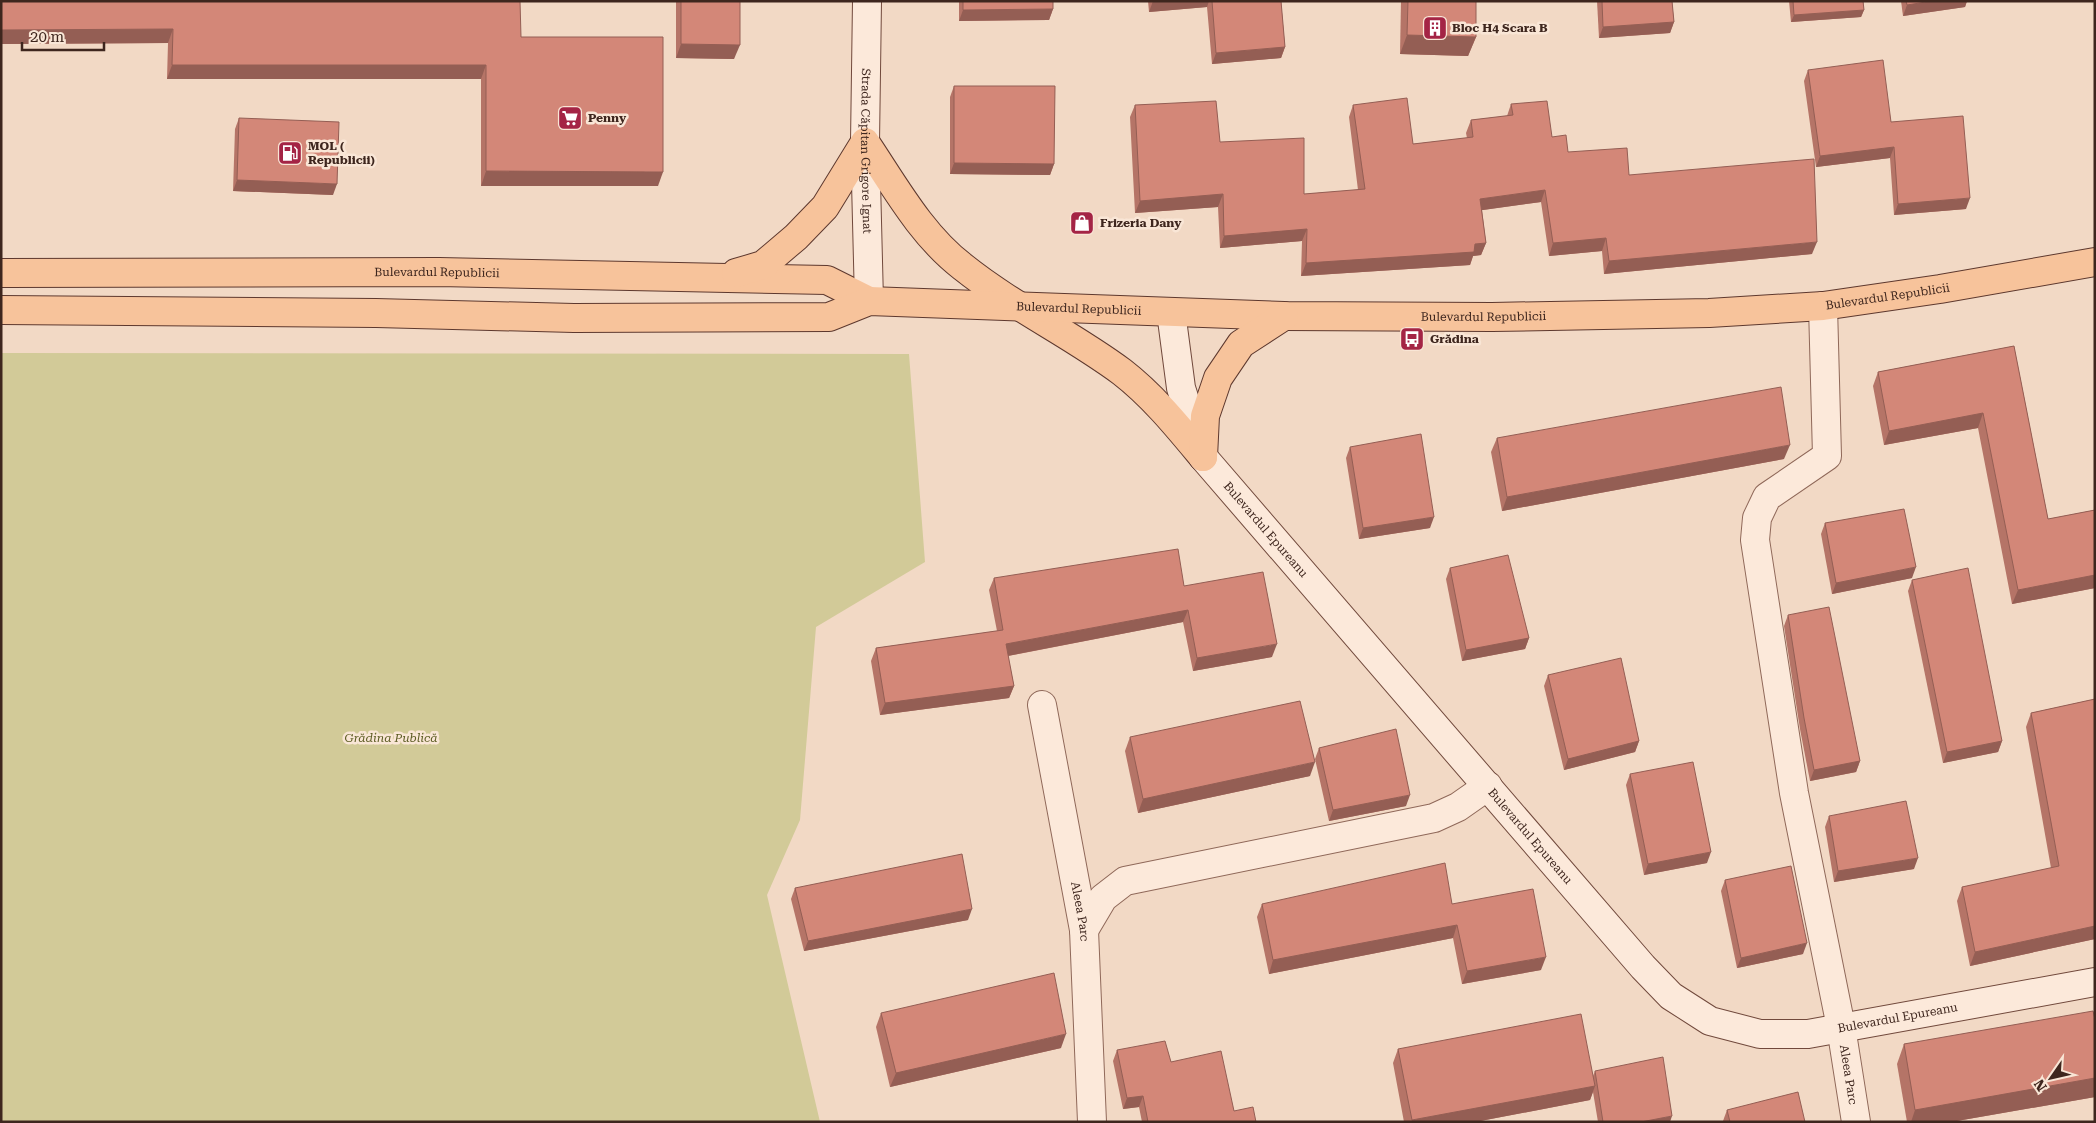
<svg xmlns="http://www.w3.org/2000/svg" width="2096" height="1123" viewBox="0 0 2096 1123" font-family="'Roboto Serif',serif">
<rect width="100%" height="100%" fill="#f2d9c5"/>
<path fill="#d2ca98" d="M 1,353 L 909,354 L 925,562 L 816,627 L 800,820 L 767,895 L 820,1122 L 1,1122 Z"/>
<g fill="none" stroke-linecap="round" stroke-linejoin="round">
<defs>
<g id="minor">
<path id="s1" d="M 1823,306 L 1827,456 L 1767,497 L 1757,518 L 1755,540 L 1794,793 L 1841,1027 L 1856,1122"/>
<path id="s2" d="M 1042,705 L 1084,930 L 1092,1122"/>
<path d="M 1084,930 L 1103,898 L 1125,881 L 1434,818 L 1458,807 L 1488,786"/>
</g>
<g id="secondary">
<path id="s3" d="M 867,1 L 865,142 L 869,301"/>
<path id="s4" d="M 1171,312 L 1181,388 L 1203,457 L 1643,967 L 1671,996 L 1710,1021 L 1760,1034 L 1808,1034 L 2095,982"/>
</g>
<g id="primary">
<path id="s5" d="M 1,273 L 439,272 L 827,280 L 869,301"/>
<path d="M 736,273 L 763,265 L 796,237 L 825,207 L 865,142 C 894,185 921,235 963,267 C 1013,307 1071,334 1122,372 C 1153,396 1178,427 1203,457"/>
<path id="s6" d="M 1,310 L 376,313 L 574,318 L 829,317 L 869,301 L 1284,316 L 1492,317 L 1709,313 L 1823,306 L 1940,289 L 2095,262"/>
<path d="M 1203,457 L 1205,416 L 1218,378 L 1241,344 L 1284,316"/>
</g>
</defs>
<use href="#minor" stroke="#8f6859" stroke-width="30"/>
<use href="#secondary" stroke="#71493c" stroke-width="30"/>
<use href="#primary" stroke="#5d382e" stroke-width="30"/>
<use href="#minor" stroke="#fce9da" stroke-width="28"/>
<use href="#secondary" stroke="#fce9da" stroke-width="28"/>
<use href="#primary" stroke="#f7c39b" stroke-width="28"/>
</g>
<g fill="#b57467">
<path d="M 1,1 L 521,37 L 658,186 L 481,186 L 481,79 L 167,79 L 168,43 L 1,44 Z"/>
<path d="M 676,1 L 740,1 L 734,59 L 676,58 Z"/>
<path d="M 959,1 L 1053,1 L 1053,9 L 1049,20 L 959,21 Z"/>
<path d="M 1148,1 L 1281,1 L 1285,47 L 1281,58 L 1212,64 L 1207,7 L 1149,12 Z"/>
<path d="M 1401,1 L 1476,1 L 1476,37 L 1468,56 L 1400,54 Z"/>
<path d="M 1597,1 L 1672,1 L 1674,22 L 1670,33 L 1599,38 Z"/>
<path d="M 1789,1 L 1863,1 L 1864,10 L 1861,17 L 1791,22 Z"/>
<path d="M 1901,1 L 1967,1 L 1965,7 L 1903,16 Z"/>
<path d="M 1808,70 L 1966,209 L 1894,215 L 1890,158 L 1816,167 L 1804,81 Z"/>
<path d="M 954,86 L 1054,164 L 1050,175 L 950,174 L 950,97 Z"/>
<path d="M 1511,104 L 1552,137 L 1568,152 L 1629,175 L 1812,254 L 1604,274 L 1602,251 L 1549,256 L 1541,202 L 1482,210 L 1486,243 L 1481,255 L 1473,256 L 1470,265 L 1301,276 L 1302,241 L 1220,248 L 1218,207 L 1135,213 L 1130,117 L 1135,105 L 1220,142 L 1304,194 L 1358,190 L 1349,117 L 1353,105 L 1413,144 L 1467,138 L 1466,133 L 1471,120 L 1507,116 Z"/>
<path d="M 239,118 L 333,195 L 233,191 L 235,129 Z"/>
<path d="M 2014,346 L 2048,519 L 2095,510 L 2095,588 L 2012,604 L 1978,428 L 1884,445 L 1873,386 L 1878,372 Z"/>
<path d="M 1497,438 L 1784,459 L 1502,511 L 1491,452 Z"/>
<path d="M 1350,447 L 1430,528 L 1359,539 L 1346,458 Z"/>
<path d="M 1825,523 L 1912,578 L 1832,594 L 1821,534 Z"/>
<path d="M 1450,568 L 1529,638 L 1525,649 L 1462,661 L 1446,579 Z"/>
<path d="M 994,578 L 1184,586 L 1272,657 L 1193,671 L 1183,622 L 1008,656 L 1014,686 L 1009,698 L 880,715 L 871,661 L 876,648 L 997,631 L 989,590 Z"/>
<path d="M 1912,580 L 2002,741 L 1998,752 L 1943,763 L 1908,591 Z"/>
<path d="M 1788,615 L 1860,761 L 1856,772 L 1810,781 L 1800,729 L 1784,626 Z"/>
<path d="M 1548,675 L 1639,741 L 1635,752 L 1564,770 L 1544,686 Z"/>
<path d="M 2095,699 L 2095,939 L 1970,966 L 1957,901 L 1962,887 L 2051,868 L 2026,727 L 2031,713 Z"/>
<path d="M 1130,737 L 1310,776 L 1138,813 L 1125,751 Z"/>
<path d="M 1319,748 L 1406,806 L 1329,821 L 1315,759 Z"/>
<path d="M 1630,774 L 1707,863 L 1644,875 L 1626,785 Z"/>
<path d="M 1829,816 L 1914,869 L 1834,882 L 1825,827 Z"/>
<path d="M 1725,880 L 1803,954 L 1737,968 L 1721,891 Z"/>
<path d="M 795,888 L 968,920 L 804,951 L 791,899 Z"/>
<path d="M 1262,904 L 1452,904 L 1541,970 L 1462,984 L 1453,938 L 1269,974 L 1257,917 Z"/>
<path d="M 881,1013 L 1061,1048 L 890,1087 L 876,1027 Z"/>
<path d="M 2095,1019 L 2095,1097 L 1951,1122 L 1907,1122 L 1897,1064 L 1904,1044 Z"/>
<path d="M 1398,1049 L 1593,1076 L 1595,1071 L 1670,1122 L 1598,1122 L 1593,1092 L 1590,1100 L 1475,1122 L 1404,1122 L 1393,1063 Z"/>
<path d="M 1117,1050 L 1171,1062 L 1234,1111 L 1256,1122 L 1142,1122 L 1139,1107 L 1123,1109 L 1113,1061 Z"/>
<path d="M 1727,1110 L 1805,1122 L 1723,1122 L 1723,1121 Z"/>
</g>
<g fill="#945e54">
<path d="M 1153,1 L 1209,1 L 1207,7 L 1149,12 Z"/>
<path d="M 1932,1 L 1967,1 L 1965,7 L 1903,16 L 1907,5 Z"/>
<path d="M 1053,9 L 1049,20 L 959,21 L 963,10 Z"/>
<path d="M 1864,10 L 1861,17 L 1791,22 L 1794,15 Z"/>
<path d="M 1674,22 L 1670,33 L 1599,38 L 1603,27 Z"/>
<path d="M 173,29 L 168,43 L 1,44 L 1,30 Z"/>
<path d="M 1407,35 L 1476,37 L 1468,56 L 1400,54 Z"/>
<path d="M 681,44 L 740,45 L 734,59 L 676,58 Z"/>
<path d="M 1285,47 L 1281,58 L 1212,64 L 1216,53 Z"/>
<path d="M 172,65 L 486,65 L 481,79 L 167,79 Z"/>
<path d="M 1894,147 L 1890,158 L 1816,167 L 1820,156 Z"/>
<path d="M 954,163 L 1054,164 L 1050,175 L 950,174 Z"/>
<path d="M 486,171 L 663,172 L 658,186 L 481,186 Z"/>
<path d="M 237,180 L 337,184 L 333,195 L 233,191 Z"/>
<path d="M 1545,190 L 1541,202 L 1476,211 L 1480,199 Z"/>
<path d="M 1223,194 L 1218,207 L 1135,213 L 1140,201 Z"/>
<path d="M 1970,198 L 1966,209 L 1894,215 L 1898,204 Z"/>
<path d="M 1307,229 L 1302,241 L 1220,248 L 1224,236 Z"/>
<path d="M 1606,238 L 1602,251 L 1549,256 L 1553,243 Z"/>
<path d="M 1817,242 L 1812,254 L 1604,274 L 1609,261 Z"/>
<path d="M 1486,243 L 1481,255 L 1473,256 L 1470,265 L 1301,276 L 1306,263 Z"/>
<path d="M 1983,413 L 1978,428 L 1884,445 L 1889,431 Z"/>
<path d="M 1790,445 L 1784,459 L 1502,511 L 1507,497 Z"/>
<path d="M 1434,517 L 1430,528 L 1359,539 L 1363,528 Z"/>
<path d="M 1916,567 L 1912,578 L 1832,594 L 1836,583 Z"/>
<path d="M 2095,575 L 2095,588 L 2012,604 L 2018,590 Z"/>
<path d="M 1188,610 L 1183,622 L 1002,657 L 1006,644 Z"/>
<path d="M 1529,638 L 1525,649 L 1462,661 L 1466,650 Z"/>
<path d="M 1277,644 L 1272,657 L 1193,671 L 1197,658 Z"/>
<path d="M 1014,686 L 1009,698 L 880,715 L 885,703 Z"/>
<path d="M 1639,741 L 1635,752 L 1564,770 L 1568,759 Z"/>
<path d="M 2002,741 L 1998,752 L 1943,763 L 1947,752 Z"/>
<path d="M 1860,761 L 1856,772 L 1810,781 L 1814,770 Z"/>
<path d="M 1315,762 L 1310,776 L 1138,813 L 1143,799 Z"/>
<path d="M 1410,795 L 1406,806 L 1329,821 L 1333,810 Z"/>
<path d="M 1711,852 L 1707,863 L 1644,875 L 1648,864 Z"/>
<path d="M 1918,858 L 1914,869 L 1834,882 L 1838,871 Z"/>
<path d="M 972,909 L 968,920 L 804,951 L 808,941 Z"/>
<path d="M 1457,925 L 1453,938 L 1269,974 L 1273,960 Z"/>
<path d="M 2095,926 L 2095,939 L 1970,966 L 1975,952 Z"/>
<path d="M 1807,943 L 1803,954 L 1737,968 L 1741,958 Z"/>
<path d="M 1546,957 L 1541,970 L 1462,984 L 1467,971 Z"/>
<path d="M 1066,1034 L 1061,1048 L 890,1087 L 896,1073 Z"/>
<path d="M 2095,1078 L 2095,1097 L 1951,1122 L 1911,1122 L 1915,1110 Z"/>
<path d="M 1595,1086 L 1590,1100 L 1475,1122 L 1411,1122 L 1412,1120 Z"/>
<path d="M 1143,1096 L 1139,1107 L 1123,1109 L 1127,1098 Z"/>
<path d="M 1672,1116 L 1670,1122 L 1641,1122 Z"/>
</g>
<g fill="#d38778" stroke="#945e54">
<path d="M 1,1 L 520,1 L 521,37 L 663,37 L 663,172 L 486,171 L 486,65 L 172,65 L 173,29 L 1,30 Z"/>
<path d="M 681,1 L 740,1 L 740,45 L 681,44 Z"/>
<path d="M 963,1 L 1053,1 L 1053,9 L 963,10 Z"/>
<path d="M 1212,1 L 1281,1 L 1285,47 L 1216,53 Z"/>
<path d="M 1408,1 L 1476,1 L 1476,37 L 1407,35 Z"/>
<path d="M 1602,1 L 1672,1 L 1674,22 L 1603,27 Z"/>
<path d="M 1793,1 L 1863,1 L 1864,10 L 1794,15 Z"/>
<path d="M 1906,1 L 1932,1 L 1907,5 Z"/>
<path d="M 1883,60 L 1891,122 L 1963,116 L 1970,198 L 1898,204 L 1894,147 L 1820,156 L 1808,70 Z"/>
<path d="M 954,86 L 1055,86 L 1054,164 L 954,163 Z"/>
<path d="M 1407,98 L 1413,144 L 1473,137 L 1471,120 L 1513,115 L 1511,104 L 1547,101 L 1552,137 L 1566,135 L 1568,152 L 1627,148 L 1629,175 L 1814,159 L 1817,242 L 1609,261 L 1606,238 L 1553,243 L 1545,190 L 1480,199 L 1486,243 L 1475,244 L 1474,252 L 1306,263 L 1307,229 L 1224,236 L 1223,194 L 1140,201 L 1135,105 L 1216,101 L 1220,142 L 1304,138 L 1304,194 L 1365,189 L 1353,105 Z"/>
<path d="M 239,118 L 339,122 L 337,184 L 237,180 Z"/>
<path d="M 2014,346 L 2048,519 L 2095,510 L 2095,575 L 2018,590 L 1983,413 L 1889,431 L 1878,372 Z"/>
<path d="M 1781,387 L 1790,445 L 1507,497 L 1497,438 Z"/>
<path d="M 1421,434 L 1434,517 L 1363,528 L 1350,447 Z"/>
<path d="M 1904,509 L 1916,567 L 1836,583 L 1825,523 Z"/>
<path d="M 1178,549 L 1184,586 L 1263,572 L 1277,644 L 1197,658 L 1188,610 L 1006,644 L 1014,686 L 885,703 L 876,648 L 1003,630 L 994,578 Z"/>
<path d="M 1508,555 L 1529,638 L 1466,650 L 1450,568 Z"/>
<path d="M 1968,568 L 2002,741 L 1947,752 L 1912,580 Z"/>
<path d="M 1829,607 L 1860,761 L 1814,770 L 1804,718 L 1788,615 Z"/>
<path d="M 1621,658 L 1639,741 L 1568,759 L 1548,675 Z"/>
<path d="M 2095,699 L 2095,926 L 1975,952 L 1962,887 L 2059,866 L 2031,713 Z"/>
<path d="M 1300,701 L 1315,762 L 1143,799 L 1130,737 Z"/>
<path d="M 1396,729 L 1410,795 L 1333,810 L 1319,748 Z"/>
<path d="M 1693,762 L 1711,852 L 1648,864 L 1630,774 Z"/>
<path d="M 1906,801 L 1918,858 L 1838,871 L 1829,816 Z"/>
<path d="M 962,854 L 972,909 L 808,941 L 795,888 Z"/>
<path d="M 1445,863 L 1452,904 L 1533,889 L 1546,957 L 1467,971 L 1457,925 L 1273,960 L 1262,904 Z"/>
<path d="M 1791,866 L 1807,943 L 1741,958 L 1725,880 Z"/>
<path d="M 1054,973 L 1066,1034 L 896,1073 L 881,1013 Z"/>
<path d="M 2093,1011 L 2095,1019 L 2095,1078 L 1915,1110 L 1904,1044 Z"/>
<path d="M 1581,1014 L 1595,1086 L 1412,1120 L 1398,1049 Z"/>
<path d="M 1165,1041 L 1171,1062 L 1221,1051 L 1234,1111 L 1253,1107 L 1256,1122 L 1148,1122 L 1143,1096 L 1127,1098 L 1117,1050 Z"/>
<path d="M 1663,1057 L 1672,1116 L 1641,1122 L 1603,1122 L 1595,1071 Z"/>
<path d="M 1798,1092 L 1805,1122 L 1730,1122 L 1727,1110 Z"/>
</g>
<defs>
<symbol id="building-square" viewBox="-11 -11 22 22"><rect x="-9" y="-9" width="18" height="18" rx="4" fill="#a42445" stroke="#f9e6d6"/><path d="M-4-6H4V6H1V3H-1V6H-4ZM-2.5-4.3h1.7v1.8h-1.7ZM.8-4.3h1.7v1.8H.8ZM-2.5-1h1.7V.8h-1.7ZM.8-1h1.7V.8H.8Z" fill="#fff"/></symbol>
<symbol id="supermarket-square" viewBox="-11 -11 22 22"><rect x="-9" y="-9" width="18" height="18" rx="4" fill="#a42445" stroke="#f9e6d6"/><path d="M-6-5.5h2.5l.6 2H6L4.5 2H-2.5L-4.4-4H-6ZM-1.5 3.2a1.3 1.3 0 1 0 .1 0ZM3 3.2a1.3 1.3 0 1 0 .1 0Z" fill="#fff"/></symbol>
<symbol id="fuel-square" viewBox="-11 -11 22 22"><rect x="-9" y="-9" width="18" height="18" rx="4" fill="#a42445" stroke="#f9e6d6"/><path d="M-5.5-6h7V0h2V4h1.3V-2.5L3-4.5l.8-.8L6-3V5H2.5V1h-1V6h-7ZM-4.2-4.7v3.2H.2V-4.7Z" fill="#fff"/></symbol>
<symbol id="shop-square" viewBox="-11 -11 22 22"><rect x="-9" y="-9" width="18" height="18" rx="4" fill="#a42445" stroke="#f9e6d6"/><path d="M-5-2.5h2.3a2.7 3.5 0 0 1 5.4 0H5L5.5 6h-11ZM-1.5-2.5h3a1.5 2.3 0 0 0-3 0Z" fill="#fff"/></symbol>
<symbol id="bus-square" viewBox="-11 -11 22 22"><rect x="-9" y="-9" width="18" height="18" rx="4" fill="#a42445" stroke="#f9e6d6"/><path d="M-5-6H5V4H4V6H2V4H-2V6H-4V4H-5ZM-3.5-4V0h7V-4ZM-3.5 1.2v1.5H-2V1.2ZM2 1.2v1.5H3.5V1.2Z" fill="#fff"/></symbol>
</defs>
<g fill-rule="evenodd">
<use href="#building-square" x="1421" y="14" width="28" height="28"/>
<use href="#supermarket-square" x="556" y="104" width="28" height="28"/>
<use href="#fuel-square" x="276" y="139" width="28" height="28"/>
<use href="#shop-square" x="1068" y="209" width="28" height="28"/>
<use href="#bus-square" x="1398" y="325" width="28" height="28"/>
</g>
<g text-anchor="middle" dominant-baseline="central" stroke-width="5" stroke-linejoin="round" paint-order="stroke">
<g font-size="12" font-weight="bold" fill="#3e261e" stroke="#f9e6d6" text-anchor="start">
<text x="1452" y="28">Bloc H4 Scara B</text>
<text x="588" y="118">Penny</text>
<text x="308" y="146">MOL (<tspan x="308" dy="14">Republicii)</tspan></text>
<text x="1100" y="223">Frizeria Dany</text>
<text x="1430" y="339">Grădina</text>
</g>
<g font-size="12" fill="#3e261e" stroke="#f9e6d6">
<text stroke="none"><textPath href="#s3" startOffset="150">Strada Căpitan Grigore Ignat</textPath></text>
<text stroke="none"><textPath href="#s5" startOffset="436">Bulevardul Republicii</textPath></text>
<text stroke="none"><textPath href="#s6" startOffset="1891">Bulevardul Republicii</textPath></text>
<text stroke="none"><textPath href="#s6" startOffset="1081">Bulevardul Republicii</textPath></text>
<text stroke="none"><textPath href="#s6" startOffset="1486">Bulevardul Republicii</textPath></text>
<text stroke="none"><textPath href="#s4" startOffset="245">Bulevardul Epureanu</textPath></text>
<text stroke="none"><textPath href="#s4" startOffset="650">Bulevardul Epureanu</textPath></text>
<text stroke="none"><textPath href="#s2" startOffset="210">Aleea Parc</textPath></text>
<text stroke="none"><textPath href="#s4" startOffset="1100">Bulevardul Epureanu</textPath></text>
<text stroke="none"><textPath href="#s1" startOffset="811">Aleea Parc</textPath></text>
</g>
<g font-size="12" font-style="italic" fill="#5c5c23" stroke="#f9e6d6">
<text x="391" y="738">Grădina Publică</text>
</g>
</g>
<rect width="2096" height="1123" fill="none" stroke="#3e261e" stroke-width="5"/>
<g transform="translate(2051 1078) rotate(236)" stroke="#f9e6d6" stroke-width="4" paint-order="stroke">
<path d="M0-4L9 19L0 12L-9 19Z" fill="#3e261e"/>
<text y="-8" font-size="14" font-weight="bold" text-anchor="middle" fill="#3e261e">N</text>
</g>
<path d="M22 42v8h82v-8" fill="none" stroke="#3e261e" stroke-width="2.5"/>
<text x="30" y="42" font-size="15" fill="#3e261e" stroke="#f9e6d6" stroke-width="4" paint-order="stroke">20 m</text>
</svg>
